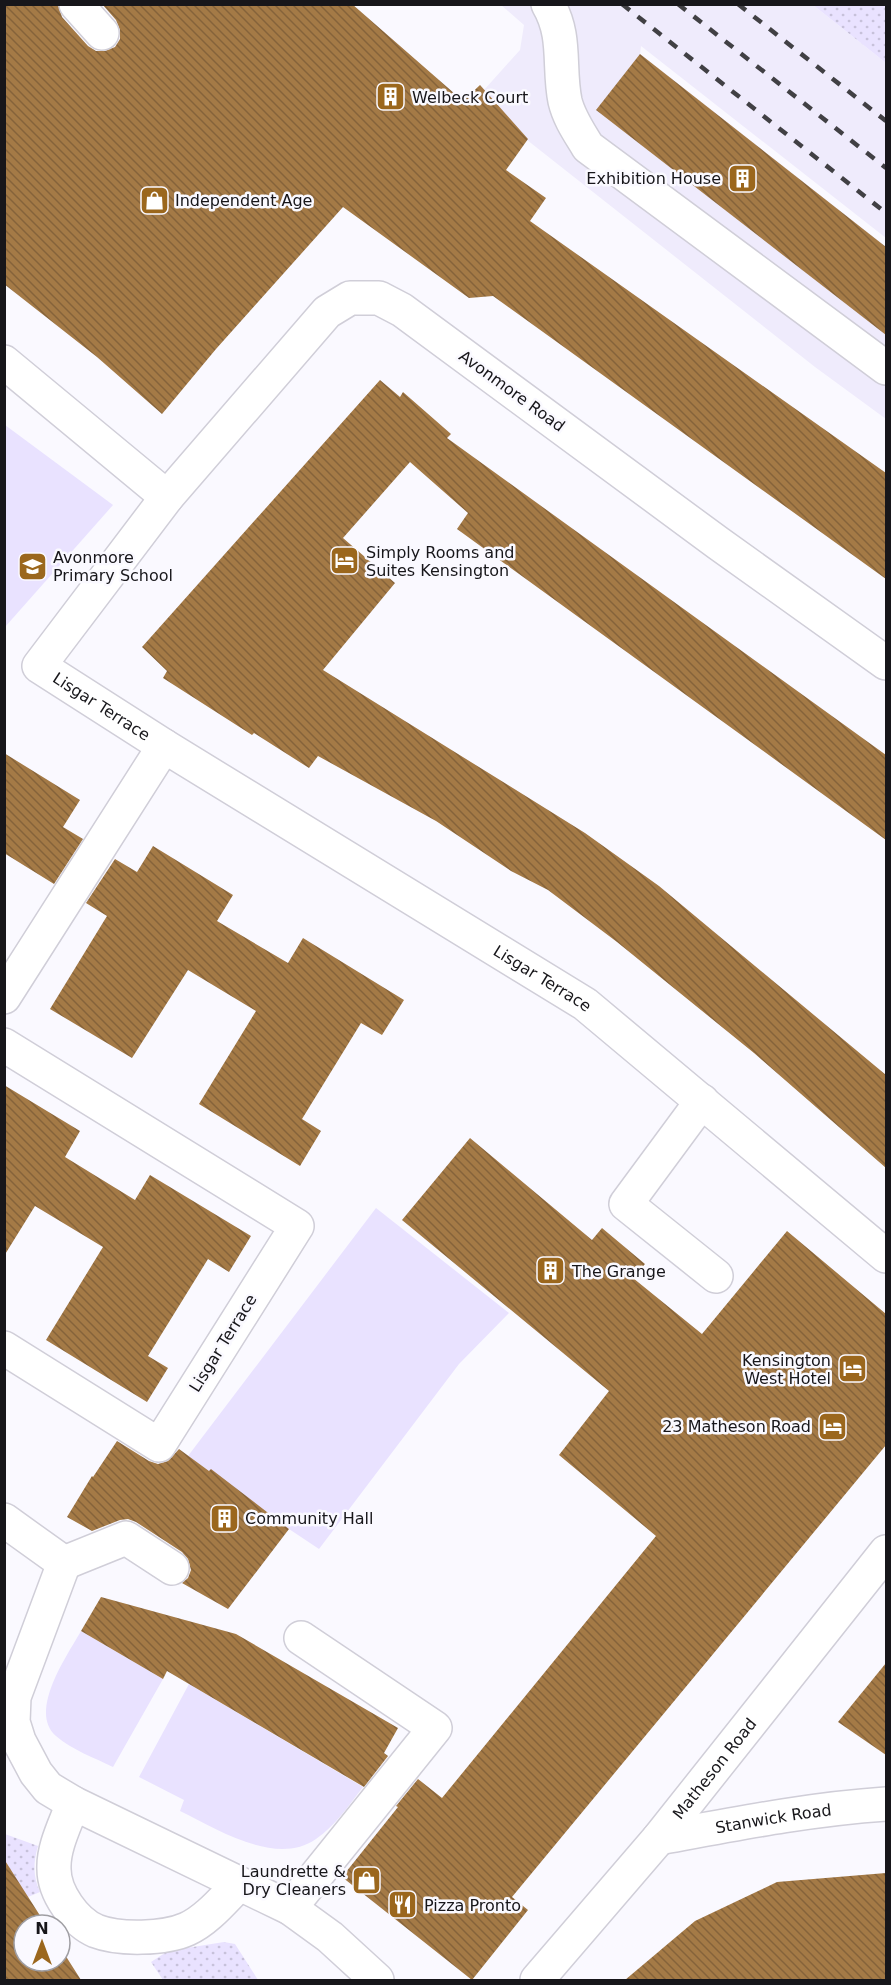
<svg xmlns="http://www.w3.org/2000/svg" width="891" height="1985" viewBox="0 0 891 1985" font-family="'DejaVu Sans',sans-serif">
<defs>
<pattern id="grass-dots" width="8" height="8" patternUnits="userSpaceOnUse" patternTransform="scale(1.5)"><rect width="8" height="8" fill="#e9e2ff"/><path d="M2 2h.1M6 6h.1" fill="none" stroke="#c7c1da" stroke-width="1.8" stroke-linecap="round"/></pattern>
<pattern id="building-back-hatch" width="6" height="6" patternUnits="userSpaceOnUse" patternTransform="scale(1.5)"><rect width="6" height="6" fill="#a47a46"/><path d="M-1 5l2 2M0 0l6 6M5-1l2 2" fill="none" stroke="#85633a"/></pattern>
</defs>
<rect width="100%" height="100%" fill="#faf9ff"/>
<path fill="#efebfc" d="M 501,5 L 813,5 L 886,63 L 886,238 L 641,46 L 640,54 L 886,247 L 886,419 L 815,367 L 503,121 L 484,90 L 520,50 L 524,25 Z"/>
<g fill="url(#grass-dots)">
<path d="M 813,5 L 886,5 L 886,63 Z"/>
<path d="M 5,1834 L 38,1846 C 33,1863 33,1876 40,1892 L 28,1897 L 5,1862 Z"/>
<path d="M 224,1942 L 235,1944 L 258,1980 L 163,1980 L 151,1962 L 168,1951 Z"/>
</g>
<g fill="#e9e2ff">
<path d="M 5,425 L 113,505 L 5,627 Z"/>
<path d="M 376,1208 L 509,1313 L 459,1364 L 319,1549 L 289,1529 L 211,1470 L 209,1471 L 188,1456 Z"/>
<path d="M 81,1631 L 163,1679 L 113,1767 C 95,1758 72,1750 56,1736 C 28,1711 67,1656 81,1631 Z"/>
<path d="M 189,1684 L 363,1787 C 349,1805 336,1825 316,1839 C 276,1867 217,1829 180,1811 L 184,1800 L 139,1777 Z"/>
</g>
<g fill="url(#building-back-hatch)">
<path d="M 4,4 L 58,4 L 62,17 L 88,46 L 96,51 L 105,51 L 115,47 L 120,39 L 120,30 L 116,20 L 102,4 L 352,4 L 463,101 L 480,85 L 528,139 L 506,170 L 546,198 L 530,221 L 886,473 L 886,579 L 493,296 L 469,298 L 343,207 L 216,349 L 162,414 L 97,357 L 4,284 Z"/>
<path d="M 640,54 L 886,247 L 886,335 L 596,110 Z"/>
<path d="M 380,380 L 400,397 L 403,392 L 451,434 L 447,438 L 886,755 L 886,840 L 457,529 L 468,513 L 410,462 L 343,538 L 395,583 L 323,670 L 585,833 L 659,886 L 886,1075 L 886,1168 L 754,1053 L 617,942 L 548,890 L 511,871 L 436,821 L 318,756 L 309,768 L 254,733 L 252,735 L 163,678 L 167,671 L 142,647 Z"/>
<path d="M 4,753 L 80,800 L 63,827 L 83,839 L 54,884 L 4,853 Z"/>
<path d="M 153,846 L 233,895 L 217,921 L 288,963 L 303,938 L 404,1000 L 382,1035 L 361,1023 L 302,1119 L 321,1131 L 300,1166 L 199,1104 L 256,1011 L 188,970 L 132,1058 L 50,1009 L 107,916 L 86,903 L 115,859 L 137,872 Z"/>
<path d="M 4,1085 L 80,1131 L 65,1157 L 135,1200 L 150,1175 L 251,1236 L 229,1272 L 208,1259 L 148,1356 L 168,1368 L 147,1402 L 46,1340 L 103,1247 L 35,1206 L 4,1256 Z"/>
<path d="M 470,1138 L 592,1240 L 602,1228 L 645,1264 L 633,1278 L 702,1334 L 787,1231 L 886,1314 L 886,1445 L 512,1897 L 528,1910 L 472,1980 L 342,1877 L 398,1807 L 396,1806 L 418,1779 L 442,1798 L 656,1536 L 559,1455 L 609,1391 L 402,1220 Z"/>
<path d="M 117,1441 L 149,1461 L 158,1464 L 168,1461 L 179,1449 L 209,1471 L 211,1469 L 289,1529 L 228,1609 L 182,1583 L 188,1578 L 191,1570 L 188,1559 L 182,1552 L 136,1522 L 128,1519 L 120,1520 L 92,1531 L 67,1517 L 92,1476 L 93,1477 Z"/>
<path d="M 101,1597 L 236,1634 L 398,1728 L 384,1753 L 388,1756 L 364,1787 L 167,1671 L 163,1679 L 81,1631 Z"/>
<path d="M 886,1663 L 886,1755 L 838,1722 Z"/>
<path d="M 4,1859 L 46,1925 L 24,1925 L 24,1961 L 60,1961 L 60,1947 L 81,1980 L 4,1980 Z"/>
<path d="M 886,1873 L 886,1980 L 625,1980 L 695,1921 L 777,1882 Z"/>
</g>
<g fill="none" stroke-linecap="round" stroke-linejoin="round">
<defs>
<g id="minor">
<path d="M 76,4 L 102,33"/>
<path d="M 548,4 C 567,36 558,67 565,101 C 569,118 579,132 588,147 L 886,368"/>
<path d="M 4,362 L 167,497"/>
<path id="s1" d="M 886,663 L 718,543 L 402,310 L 379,298 L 350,298 L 327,312 L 167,497 L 39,666 L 164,746 L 585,1004 L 886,1256"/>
<path d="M 4,997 L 164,746"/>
<path d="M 4,1045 L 297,1226 L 159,1445 L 4,1348"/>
<path d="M 702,1101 L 626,1204 L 716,1276"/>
<path d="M 4,1520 L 64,1563 L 14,1697 L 13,1722 L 19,1741 L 36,1773 L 48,1788 L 73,1803 L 290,1908 L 330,1937 L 377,1980"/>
<path d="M 64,1563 L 126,1538 L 172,1568"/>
<path d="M 73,1803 C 66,1823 53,1847 54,1869 C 54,1893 75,1922 96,1931 C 119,1940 165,1939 187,1929 C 207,1920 224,1899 239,1884"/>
<path id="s2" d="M 659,1838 C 735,1824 810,1809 886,1804"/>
<path d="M 290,1908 L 435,1728 L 301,1638"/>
<path id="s3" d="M 537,1980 L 659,1838 L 886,1552"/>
</g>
</defs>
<use href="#minor" stroke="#d0ced8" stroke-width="36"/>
<use href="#minor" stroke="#fff" stroke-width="33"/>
<g stroke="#414044" stroke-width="4.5" stroke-dasharray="10 10" stroke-linecap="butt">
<path d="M 622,4 L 886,213"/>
<path d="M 678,4 L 886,168"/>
<path d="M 738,4 L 886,121"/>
</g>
</g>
<defs>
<symbol id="building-square" viewBox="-11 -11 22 22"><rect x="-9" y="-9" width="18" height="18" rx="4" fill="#9b671d" stroke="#faf9ff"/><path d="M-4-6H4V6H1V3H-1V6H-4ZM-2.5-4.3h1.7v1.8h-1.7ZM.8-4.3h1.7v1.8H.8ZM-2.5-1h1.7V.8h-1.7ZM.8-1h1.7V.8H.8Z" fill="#fff"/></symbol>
<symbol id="shop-square" viewBox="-11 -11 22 22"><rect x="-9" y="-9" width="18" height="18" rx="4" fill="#9b671d" stroke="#faf9ff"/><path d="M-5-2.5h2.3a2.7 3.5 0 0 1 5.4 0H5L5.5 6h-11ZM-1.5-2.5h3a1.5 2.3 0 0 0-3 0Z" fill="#fff"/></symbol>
<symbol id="hotel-square" viewBox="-11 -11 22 22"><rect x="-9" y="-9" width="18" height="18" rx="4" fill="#9b671d" stroke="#faf9ff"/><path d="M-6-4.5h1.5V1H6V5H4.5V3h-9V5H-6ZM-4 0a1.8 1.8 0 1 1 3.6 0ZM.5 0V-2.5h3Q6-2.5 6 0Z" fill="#fff"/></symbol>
<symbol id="school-square" viewBox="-11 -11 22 22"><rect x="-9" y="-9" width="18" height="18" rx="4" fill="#9b671d" stroke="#faf9ff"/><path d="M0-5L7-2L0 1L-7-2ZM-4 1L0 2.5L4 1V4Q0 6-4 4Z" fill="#fff"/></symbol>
<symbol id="restaurant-square" viewBox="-11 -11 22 22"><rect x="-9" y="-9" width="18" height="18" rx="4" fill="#9b671d" stroke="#faf9ff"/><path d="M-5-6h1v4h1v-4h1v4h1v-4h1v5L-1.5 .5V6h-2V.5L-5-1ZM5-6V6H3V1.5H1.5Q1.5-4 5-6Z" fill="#fff"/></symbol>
</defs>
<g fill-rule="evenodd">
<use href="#building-square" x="374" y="80" width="33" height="33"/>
<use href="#building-square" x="726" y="162" width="33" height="33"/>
<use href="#shop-square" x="138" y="184" width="33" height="33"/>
<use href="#hotel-square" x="328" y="544" width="33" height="33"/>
<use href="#school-square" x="16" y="550" width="33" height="33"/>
<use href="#building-square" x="534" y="1254" width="33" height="33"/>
<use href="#hotel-square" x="836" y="1352" width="33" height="33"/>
<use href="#hotel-square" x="816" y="1410" width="33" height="33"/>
<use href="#building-square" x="208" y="1502" width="33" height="33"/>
<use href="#shop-square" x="350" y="1864" width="33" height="33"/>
<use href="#restaurant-square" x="386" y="1888" width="33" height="33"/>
</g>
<g text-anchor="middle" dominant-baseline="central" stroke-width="5" stroke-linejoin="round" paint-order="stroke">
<g font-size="16" fill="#17161a" stroke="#faf9ff" text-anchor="start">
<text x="412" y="97">Welbeck Court</text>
<text x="721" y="178" text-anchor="end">Exhibition House</text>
<text x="175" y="200">Independent Age</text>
<text x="366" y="552">Simply Rooms and<tspan x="366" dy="18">Suites Kensington</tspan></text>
<text x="53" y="557">Avonmore<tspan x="53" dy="18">Primary School</tspan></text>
<text x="572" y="1271">The Grange</text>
<text x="831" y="1360" text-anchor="end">Kensington<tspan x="831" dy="18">West Hotel</tspan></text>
<text x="811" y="1426" text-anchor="end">23 Matheson Road</text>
<text x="245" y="1518">Community Hall</text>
<text x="346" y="1871" text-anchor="end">Laundrette &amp;<tspan x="346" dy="18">Dry Cleaners</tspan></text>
<text x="424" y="1905">Pizza Pronto</text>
</g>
<g font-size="16" fill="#17161a" stroke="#faf9ff">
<text transform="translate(512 391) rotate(36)">Avonmore Road</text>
<text stroke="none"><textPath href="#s1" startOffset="1212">Lisgar Terrace</textPath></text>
<text stroke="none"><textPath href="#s1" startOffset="1730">Lisgar Terrace</textPath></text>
<text transform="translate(223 1343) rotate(-58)">Lisgar Terrace</text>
<text stroke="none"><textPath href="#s3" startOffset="276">Matheson Road</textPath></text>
<text stroke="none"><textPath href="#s2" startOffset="116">Stanwick Road</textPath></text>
</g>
</g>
<rect width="891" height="1985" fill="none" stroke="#17161a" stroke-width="12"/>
<g transform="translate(42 1943)"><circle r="28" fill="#faf9ff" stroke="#9f9ea3" stroke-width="1.5"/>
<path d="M0-4.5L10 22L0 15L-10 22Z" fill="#9b671d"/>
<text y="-9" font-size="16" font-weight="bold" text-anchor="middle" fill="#17161a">N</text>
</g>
</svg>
